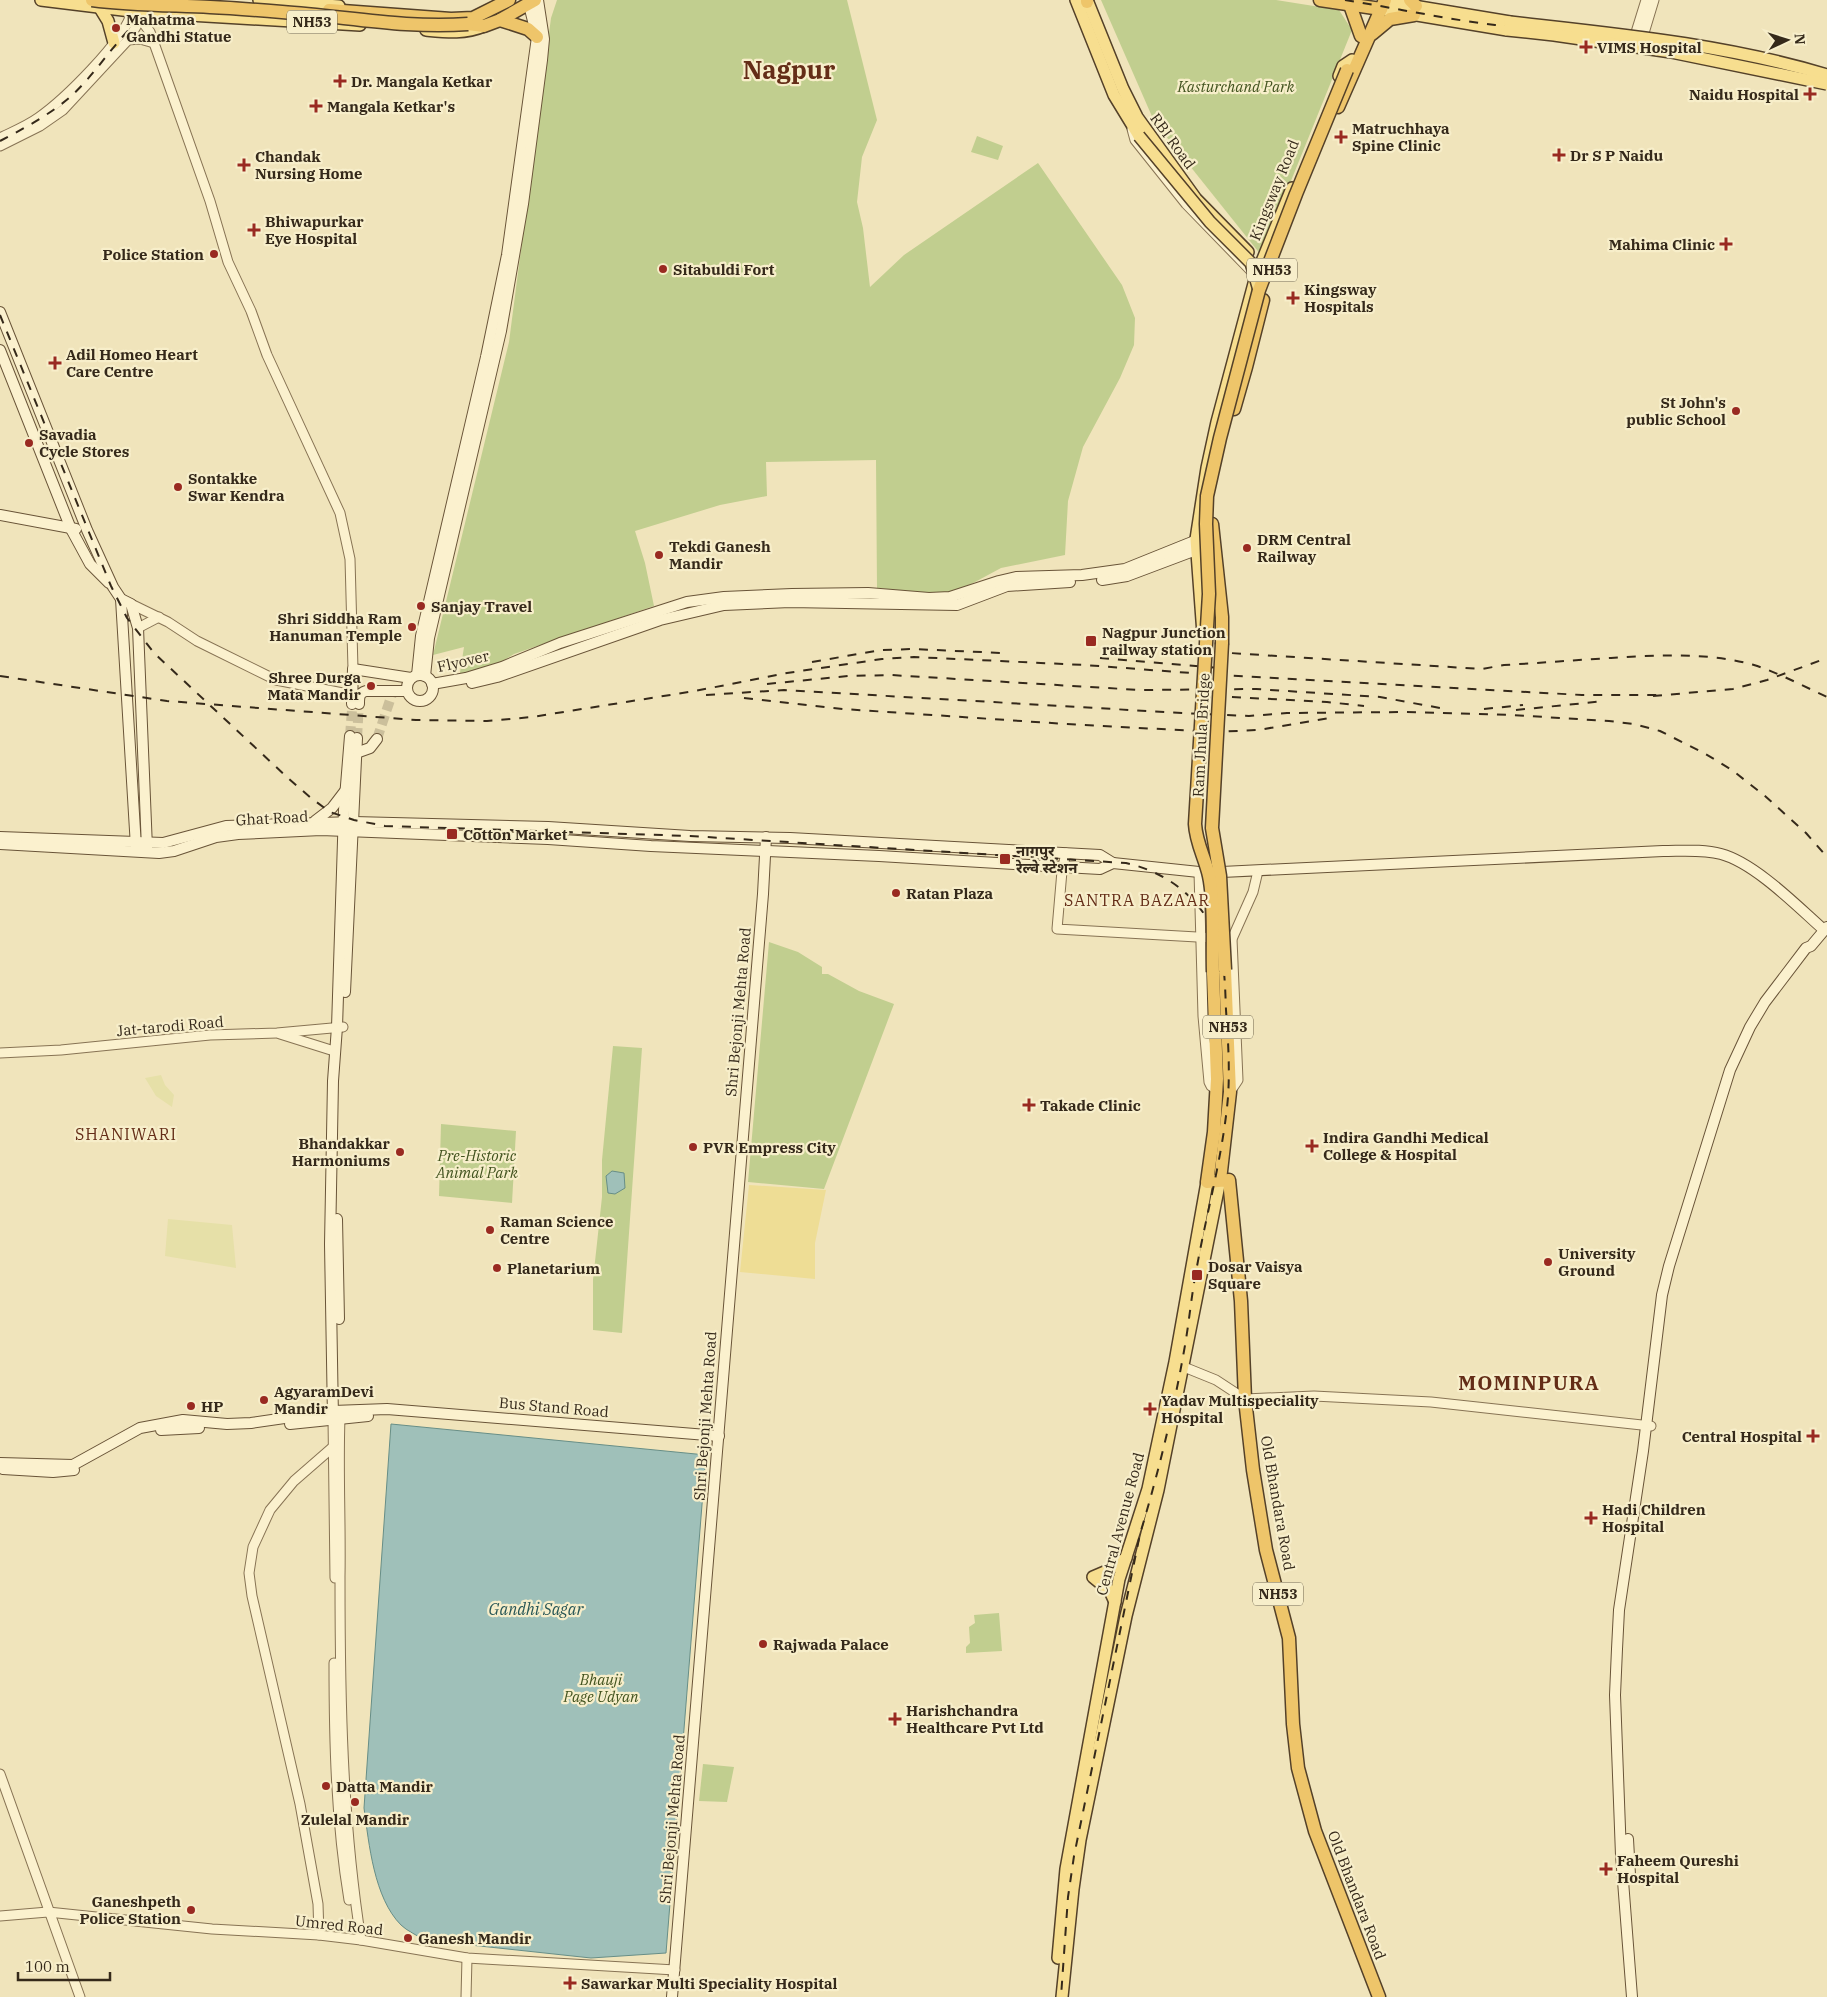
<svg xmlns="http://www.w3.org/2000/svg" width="1827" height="1997" viewBox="0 0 1827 1997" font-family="'IBM Plex Serif','Noto Sans Devanagari',serif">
<rect width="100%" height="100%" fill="#f0e4bb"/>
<g fill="#e6e0a8">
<path d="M 161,1075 L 165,1085 L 174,1095 L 172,1107 L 156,1096 L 145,1078 Z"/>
<path d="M 168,1219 L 232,1225 L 236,1268 L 165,1256 Z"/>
</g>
<g fill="#c1ce8f">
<path d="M 557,0 L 847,0 L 877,120 L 862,157 L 857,202 L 863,228 L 870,287 L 904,255 L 1038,163 L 1122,285 L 1135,318 L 1134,345 L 1120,378 L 1083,447 L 1068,501 L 1065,555 L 1001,568 L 962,589 L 942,594 L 877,588 L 876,460 L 766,462 L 767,496 L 720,505 L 635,531 L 645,563 L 654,606 L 514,654 L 490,669 L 459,679 L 464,647 L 433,655 L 509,342 L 551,18 Z"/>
<path d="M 1101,0 L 1276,0 L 1339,10 L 1352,30 L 1261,255 L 1154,121 Z"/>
<path d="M 977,136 L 1003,146 L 998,160 L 971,152 Z"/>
<path d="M 769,942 L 798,952 L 822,967 L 822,974 L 828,974 L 859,991 L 894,1004 L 824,1189 L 748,1182 Z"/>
<path d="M 613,1046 L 642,1048 L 622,1333 L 593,1330 L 593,1280 L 602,1197 L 602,1160 Z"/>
<path d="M 441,1124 L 516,1131 L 512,1203 L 439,1196 Z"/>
<path d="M 999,1613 L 1002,1651 L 966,1653 L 966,1647 L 970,1643 L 969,1627 L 975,1623 L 974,1615 Z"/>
<path d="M 703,1764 L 734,1767 L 727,1802 L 699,1801 Z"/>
</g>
<path fill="#eedd95" d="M 749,1185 L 826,1190 L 815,1243 L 815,1279 L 740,1272 Z"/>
<g fill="#9fc0b9" stroke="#678e87">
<path d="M 612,1171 L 624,1173 L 625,1188 L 615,1194 L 608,1193 L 606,1176 Z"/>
<path d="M 391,1424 L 706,1455 L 666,1953 L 591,1958 L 424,1940 C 417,1935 407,1931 401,1925 C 374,1898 369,1844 364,1808 Z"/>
</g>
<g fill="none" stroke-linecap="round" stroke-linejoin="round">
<g stroke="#cbbf9b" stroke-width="10" stroke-dasharray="10 5" stroke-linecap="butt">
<path d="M 350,736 L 352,710"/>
<path d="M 357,738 L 359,704"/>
<path d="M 377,739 L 393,691"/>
</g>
<defs>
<g id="tertiary">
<path d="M 141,20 L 150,32 L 154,43 L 210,201 L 228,262 L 251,311 L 267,355 L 340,513 L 350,559 L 353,669"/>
<path d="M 128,40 L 140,39 L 154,43"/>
<path d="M 1633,42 L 1646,0"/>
<path d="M 1641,43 L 1654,0"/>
<path d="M 1132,129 L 1135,140 L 1186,204 L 1253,273"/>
<path d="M 0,138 C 12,132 27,126 38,118 C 64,100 124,41 132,12"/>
<path d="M 0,146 L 40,126 L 63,110 L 128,40 L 143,15"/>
<path d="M 131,604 L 168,622 L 197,641 L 276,680 L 353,695"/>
<path d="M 138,628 L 159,617"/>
<path d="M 1066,853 L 1062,871 L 1057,929 L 1232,939"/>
<path d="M 1199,872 L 1203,1016 L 1209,1082 L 1211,1086 L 1217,1090"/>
<path d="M 280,1034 L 334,1051"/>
<path d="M 0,1053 L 61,1050 L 210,1035 L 277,1033 L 343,1027"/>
<path d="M 1230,1092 L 1238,1080 L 1232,939 L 1253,892 L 1258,871"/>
<path d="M 1179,1365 L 1216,1380 L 1245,1399 L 1314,1396 L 1431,1402 L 1651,1426"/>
<path d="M 333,1418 L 335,1578"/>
<path d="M 340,1418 C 338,1471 341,1524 340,1577 C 340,1699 342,1819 361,1940"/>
<path d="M 334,1663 C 334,1742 336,1822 349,1900"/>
<path d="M 0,1774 L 80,1997"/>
<path d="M 0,1916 L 48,1912 L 212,1929 L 319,1935 L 361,1940 L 467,1958 L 675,1970"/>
<path d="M 319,1935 L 318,1904 L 300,1804 L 252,1596 L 249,1573 L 253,1547 L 270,1510 L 294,1481 L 333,1447"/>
<path d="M 466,1997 L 467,1958"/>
</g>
<g id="secondary">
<path d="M 0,312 L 87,530 L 113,587 L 121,599 L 131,604 L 138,628 L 147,848"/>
<path d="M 0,350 L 71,529 L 90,564 L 109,583"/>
<path d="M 0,515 L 76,529"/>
<path d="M 1102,580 L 1127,576 L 1204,547"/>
<path d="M 121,599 L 136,847"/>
<path d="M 417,675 L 421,636 L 486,357 L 507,255 L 537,37 L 529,5 L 529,0"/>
<circle cx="420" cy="688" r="13"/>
<path d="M 425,676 L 429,638 L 501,331 L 523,204 L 542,60 L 544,39 L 538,0"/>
<path d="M 472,683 L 497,677 L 660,620 L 724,605 L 790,602 L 957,605 L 1007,586 L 1070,582"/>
<path d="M 432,684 L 466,678 L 502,667 L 560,643 L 687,602 L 724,597 L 792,594 L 868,593 L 929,598 L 950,597 L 999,581 L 1016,577 L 1082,575 L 1125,569 L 1202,538"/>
<path d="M 352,704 L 353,669 L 411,678"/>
<path d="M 359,704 C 359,697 359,693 366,691 L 407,691"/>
<path d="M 356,753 L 370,748 L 377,739"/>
<path d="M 315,821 L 332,808 L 345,791"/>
<path d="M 0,837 L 163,843 L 226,826 L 354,822 L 548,827 L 690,836 L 790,838 L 1100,855 L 1113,863"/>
<path d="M 0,844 L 159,853 L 174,851 L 216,837 L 238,834 L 321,830 L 548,839 L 651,846 L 879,856 L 1064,867 L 1100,869 L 1113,863 L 1199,872 L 1222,872 L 1663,851 C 1682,851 1703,849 1721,854 C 1755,863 1798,907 1824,930"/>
<path d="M 345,992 L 357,738"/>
<path d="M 337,1219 L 339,1319"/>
<path d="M 333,1418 L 330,1244 L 333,1081 L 337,1027 L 344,810 L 350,736"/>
<path d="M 290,1424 L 368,1416"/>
<path d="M 161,1430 L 199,1428"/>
<path d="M 0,1463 L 73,1465 L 140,1428 L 183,1420 L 227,1424 L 251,1423 L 333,1411 L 387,1409 L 719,1436"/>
<path d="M 3,1469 L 53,1472 L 74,1470"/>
<path d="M 1628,1839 L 1630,1875"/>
<path d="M 672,1997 L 763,894 L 766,837"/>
<path d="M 1632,1997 L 1621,1855 L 1615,1695 L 1617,1649 L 1619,1610 L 1643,1451 L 1662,1295 L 1669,1266 L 1730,1070 L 1750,1027 L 1765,1002 L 1806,948 L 1811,946 L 1827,927"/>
</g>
<g id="primary">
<path d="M 41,0 L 139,12 L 360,25"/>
<path d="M 259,0 L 339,6"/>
<path d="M 1076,0 L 1114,95 L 1139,136"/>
<path d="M 1087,0 L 1123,89 L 1137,117 L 1196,199 L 1248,252"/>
<path d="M 1384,1 L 1510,22"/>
<path d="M 100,8 L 108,21 L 114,43"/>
<path d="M 1381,9 L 1507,30"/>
<path d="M 426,30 C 447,32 465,34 484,26"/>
<path d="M 1339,76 L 1343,66 L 1352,60"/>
<path d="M 1203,634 L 1196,539 L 1207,468 L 1217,422 L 1256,276 L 1292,188"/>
<path d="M 1115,1602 L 1110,1591 L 1093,1577 L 1107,1571 L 1126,1558"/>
<path d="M 1058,1958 L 1066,1869 L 1119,1579 L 1148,1489 L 1175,1362 L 1207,1182"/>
<path d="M 1062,1997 L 1073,1889 L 1080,1840 L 1126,1616 L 1158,1490 L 1220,1180"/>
</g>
<g id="trunk">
<path d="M 1320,0 L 1381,9"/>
<path d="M 1410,0 L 1416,6"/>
<path d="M 1087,2 L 1087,0"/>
<path d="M 1350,5 L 1361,36"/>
<path d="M 329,10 L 451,19 L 473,18 L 509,0"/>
<path d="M 500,20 L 528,29 L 537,37"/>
<path d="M 468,24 L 484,26 L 500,20 L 535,0"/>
<path d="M 1372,34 L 1390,19 L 1414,15"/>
<path d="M 1338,107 L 1385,0"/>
<path d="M 1234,409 L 1246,367 L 1263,300"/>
<path d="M 1212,524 L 1222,617 L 1222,643"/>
<path d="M 1213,972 L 1217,1079 L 1214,1132 L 1207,1182 L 1229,1180 L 1241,1301 L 1245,1399 L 1253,1470 L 1266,1550 L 1289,1638 L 1293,1724 L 1298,1768 L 1315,1831 L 1379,1997"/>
<path d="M 1220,1180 L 1230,1092 L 1225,970"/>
</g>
</defs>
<use href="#tertiary" stroke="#877354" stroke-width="11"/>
<use href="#secondary" stroke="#695438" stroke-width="12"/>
<use href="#primary" stroke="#544129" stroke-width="14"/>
<use href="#trunk" stroke="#544129" stroke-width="15"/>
<use href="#tertiary" stroke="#fbf1ce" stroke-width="9"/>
<use href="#secondary" stroke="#fbf1ce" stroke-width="10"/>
<use href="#primary" stroke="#f7de8f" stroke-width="11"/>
<use href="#trunk" stroke="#eec56a" stroke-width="12"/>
<g stroke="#35291a" stroke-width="2" stroke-dasharray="9 9" stroke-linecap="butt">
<path d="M 1345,0 C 1395,8 1445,19 1495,25 C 1606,40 1719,49 1827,80"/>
<path d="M 0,141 C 23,129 49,115 69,98 C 104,67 124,22 167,0"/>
<path d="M 0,315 L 111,586 L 127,618 L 154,653 L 289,779 L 311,798 L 330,812 L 354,820 L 385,826 L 690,836 L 1126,863 C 1166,872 1200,897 1216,936 C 1225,960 1225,985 1226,1010 C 1228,1039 1230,1068 1228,1097 C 1223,1156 1206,1214 1196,1272 C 1191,1298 1189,1324 1184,1351 C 1173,1413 1158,1474 1140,1534 L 1074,1856 L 1068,1897 L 1061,1997"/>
<path d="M 1178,652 L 1230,653 L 1482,669 L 1504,665 C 1540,663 1575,660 1611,658 C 1658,655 1708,652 1754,665 C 1779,673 1803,686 1827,697"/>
<path d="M 1100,658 L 1220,668"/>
<path d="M 812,662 L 881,650 L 914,649 L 1001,653"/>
<path d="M 0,676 L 167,701 L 416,720 L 487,721 L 532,717 L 695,691 L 787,673 L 882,659 L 914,657 L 1085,665 L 1204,674 L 1582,695 L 1659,695"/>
<path d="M 767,684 L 848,676 L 891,675 L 1140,690 L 1256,689 L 1380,697 L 1440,708"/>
<path d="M 706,695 L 784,690 L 1182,713 L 1249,716 L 1287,713 L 1404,712 L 1512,715 L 1609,721 L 1634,724 L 1660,731 L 1704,753 L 1732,770 L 1765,796 L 1806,833 L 1827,857"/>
<path d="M 1214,696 L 1327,702 L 1364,706"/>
<path d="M 1653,696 L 1733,689 L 1767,680 L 1827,658"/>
<path d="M 744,698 L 843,709 L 1066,724 L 1215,732 L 1258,730 L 1329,718"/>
<path d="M 1484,709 L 1523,705"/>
<path d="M 1516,710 L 1605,701"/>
</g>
<defs>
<g id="primary-bridge">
<path d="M 1510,22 C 1616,34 1725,44 1827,75"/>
<path d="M 1507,30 L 1554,35 L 1671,52 L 1827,84"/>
<path d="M 1139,136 L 1210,222 L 1251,263 L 1259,290"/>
</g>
<g id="trunk-bridge">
<path d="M 92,0 C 131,5 170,5 210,7 C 234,8 258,10 282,12 C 344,16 406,29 468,24"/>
<path d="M 1222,643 L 1212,828 L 1220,876 L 1225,970"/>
<path d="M 1213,972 C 1212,944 1215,903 1209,876 C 1205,858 1196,843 1195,824 L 1209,594 L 1206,524 L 1207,496 L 1220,438 L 1259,290 L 1296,194 L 1347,70"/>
</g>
</defs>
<use href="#primary-bridge" stroke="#544129" stroke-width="14" stroke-linecap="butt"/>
<use href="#trunk-bridge" stroke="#544129" stroke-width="15" stroke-linecap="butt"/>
<use href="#primary-bridge" stroke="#f7de8f" stroke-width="11"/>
<use href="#trunk-bridge" stroke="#eec56a" stroke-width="12"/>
</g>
<g fill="#992a21" stroke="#f7eeca" stroke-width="2">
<circle cx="116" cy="28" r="5"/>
<path d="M1583.5 39.5h5v5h5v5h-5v5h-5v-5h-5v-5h5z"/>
<path d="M337.5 73.5h5v5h5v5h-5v5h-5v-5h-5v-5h5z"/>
<path d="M1807.5 86.5h5v5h5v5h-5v5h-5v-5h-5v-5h5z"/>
<path d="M313.5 98.5h5v5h5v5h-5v5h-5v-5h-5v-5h5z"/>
<path d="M1338.5 129.5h5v5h5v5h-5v5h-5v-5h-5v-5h5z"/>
<path d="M1556.5 147.5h5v5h5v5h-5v5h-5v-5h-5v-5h5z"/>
<path d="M241.5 157.5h5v5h5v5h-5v5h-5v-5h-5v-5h5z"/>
<path d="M251.5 222.5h5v5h5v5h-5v5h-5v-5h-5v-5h5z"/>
<path d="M1723.5 236.5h5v5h5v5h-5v5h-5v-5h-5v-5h5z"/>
<circle cx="214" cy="254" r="5"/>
<circle cx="663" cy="269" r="5"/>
<path d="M1290.5 290.5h5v5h5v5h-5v5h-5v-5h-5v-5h5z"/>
<path d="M52.5 355.5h5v5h5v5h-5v5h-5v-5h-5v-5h5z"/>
<circle cx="1736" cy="411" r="5"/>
<circle cx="29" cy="443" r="5"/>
<circle cx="178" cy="487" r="5"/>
<circle cx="1247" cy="548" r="5"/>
<circle cx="659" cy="555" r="5"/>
<circle cx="421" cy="606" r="5"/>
<circle cx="412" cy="627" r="5"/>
<rect x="1085" y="635" width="12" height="12" rx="2.5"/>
<circle cx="371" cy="686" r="5"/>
<rect x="446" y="828" width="12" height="12" rx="2.5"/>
<rect x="999" y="853" width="12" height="12" rx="2.5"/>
<circle cx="896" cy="893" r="5"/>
<path d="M1026.5 1097.5h5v5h5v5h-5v5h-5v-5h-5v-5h5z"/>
<path d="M1309.5 1138.5h5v5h5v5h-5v5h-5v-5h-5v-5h5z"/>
<circle cx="693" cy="1147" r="5"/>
<circle cx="400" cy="1152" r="5"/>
<circle cx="490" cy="1230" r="5"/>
<circle cx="1548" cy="1262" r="5"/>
<circle cx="497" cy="1268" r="5"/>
<rect x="1191" y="1269" width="12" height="12" rx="2.5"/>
<circle cx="264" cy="1400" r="5"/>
<circle cx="191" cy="1406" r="5"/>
<path d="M1147.5 1401.5h5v5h5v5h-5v5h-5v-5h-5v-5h5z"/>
<path d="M1810.5 1428.5h5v5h5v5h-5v5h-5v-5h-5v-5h5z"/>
<path d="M1588.5 1510.5h5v5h5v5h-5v5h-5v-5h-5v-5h5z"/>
<circle cx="763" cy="1644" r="5"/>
<path d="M892.5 1711.5h5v5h5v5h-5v5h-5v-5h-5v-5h5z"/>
<circle cx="326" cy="1786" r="5"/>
<circle cx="355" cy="1802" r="5"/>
<path d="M1603.5 1861.5h5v5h5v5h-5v5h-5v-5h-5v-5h5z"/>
<circle cx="191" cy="1910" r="5"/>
<circle cx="408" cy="1938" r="5"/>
<path d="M567.5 1975.5h5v5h5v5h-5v5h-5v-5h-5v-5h5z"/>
</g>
<g text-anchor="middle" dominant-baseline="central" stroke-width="4.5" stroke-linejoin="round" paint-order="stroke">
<g fill="#f7eeca" stroke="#6f644f" stroke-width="1">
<rect x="287" y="10.5" width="50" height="23" rx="4"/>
<rect x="1247" y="258.5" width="50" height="23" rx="4"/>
<rect x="1203" y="1015.5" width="50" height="23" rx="4"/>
<rect x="1253" y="1582.5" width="50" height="23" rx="4"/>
</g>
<g font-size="14" font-weight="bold" fill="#35291a">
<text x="312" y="22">NH53</text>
<text x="1272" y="270">NH53</text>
<text x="1228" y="1027">NH53</text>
<text x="1278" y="1594">NH53</text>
</g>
<g font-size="15" font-weight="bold" fill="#35291a" stroke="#f7eeca" text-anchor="start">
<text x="126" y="19">Mahatma<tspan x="126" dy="17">Gandhi Statue</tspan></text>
<text x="1597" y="47">VIMS Hospital</text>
<text x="351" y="81">Dr. Mangala Ketkar</text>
<text x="1799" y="94" text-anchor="end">Naidu Hospital</text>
<text x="327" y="106">Mangala Ketkar's</text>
<text x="1352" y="128">Matruchhaya<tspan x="1352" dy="17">Spine Clinic</tspan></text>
<text x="1570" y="155">Dr S P Naidu</text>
<text x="255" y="156">Chandak<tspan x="255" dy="17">Nursing Home</tspan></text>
<text x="265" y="221">Bhiwapurkar<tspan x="265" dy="17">Eye Hospital</tspan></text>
<text x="1715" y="244" text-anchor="end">Mahima Clinic</text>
<text x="204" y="254" text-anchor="end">Police Station</text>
<text x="673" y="269">Sitabuldi Fort</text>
<text x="1304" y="289">Kingsway<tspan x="1304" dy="17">Hospitals</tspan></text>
<text x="66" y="354">Adil Homeo Heart<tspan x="66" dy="17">Care Centre</tspan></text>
<text x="1726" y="402" text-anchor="end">St John's<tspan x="1726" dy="17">public School</tspan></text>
<text x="39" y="434">Savadia<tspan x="39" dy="17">Cycle Stores</tspan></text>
<text x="188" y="478">Sontakke<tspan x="188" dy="17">Swar Kendra</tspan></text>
<text x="1257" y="539">DRM Central<tspan x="1257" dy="17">Railway</tspan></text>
<text x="669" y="546">Tekdi Ganesh<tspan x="669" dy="17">Mandir</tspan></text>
<text x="431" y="606">Sanjay Travel</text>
<text x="402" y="618" text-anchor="end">Shri Siddha Ram<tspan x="402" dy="17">Hanuman Temple</tspan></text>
<text x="1102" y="632">Nagpur Junction<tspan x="1102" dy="17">railway station</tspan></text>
<text x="361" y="677" text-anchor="end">Shree Durga<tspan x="361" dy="17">Mata Mandir</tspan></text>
<text x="463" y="834">Cotton Market</text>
<text x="1016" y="850">नागपुर<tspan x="1016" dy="17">रेल्वे स्टेशन</tspan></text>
<text x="906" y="893">Ratan Plaza</text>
<text x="1040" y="1105">Takade Clinic</text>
<text x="1323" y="1137">Indira Gandhi Medical<tspan x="1323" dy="17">College &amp; Hospital</tspan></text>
<text x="390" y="1143" text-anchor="end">Bhandakkar<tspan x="390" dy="17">Harmoniums</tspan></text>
<text x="703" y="1147">PVR Empress City</text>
<text x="500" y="1221">Raman Science<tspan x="500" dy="17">Centre</tspan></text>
<text x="1558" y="1253">University<tspan x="1558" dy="17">Ground</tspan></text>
<text x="1208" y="1266">Dosar Vaisya<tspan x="1208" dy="17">Square</tspan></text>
<text x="507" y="1268">Planetarium</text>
<text x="274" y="1391">AgyaramDevi<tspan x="274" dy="17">Mandir</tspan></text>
<text x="1161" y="1400">Yadav Multispeciality<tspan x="1161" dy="17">Hospital</tspan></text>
<text x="201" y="1406">HP</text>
<text x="1802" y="1436" text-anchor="end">Central Hospital</text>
<text x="1602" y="1509">Hadi Children<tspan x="1602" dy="17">Hospital</tspan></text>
<text x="773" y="1644">Rajwada Palace</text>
<text x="906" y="1710">Harishchandra<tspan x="906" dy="17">Healthcare Pvt Ltd</tspan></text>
<text x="336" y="1786">Datta Mandir</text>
<text x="355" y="1819" text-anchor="middle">Zulelal Mandir</text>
<text x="1617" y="1860">Faheem Qureshi<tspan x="1617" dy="17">Hospital</tspan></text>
<text x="181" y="1901" text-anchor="end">Ganeshpeth<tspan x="181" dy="17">Police Station</tspan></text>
<text x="418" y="1938">Ganesh Mandir</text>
<text x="581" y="1983">Sawarkar Multi Speciality Hospital</text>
</g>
<g font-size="15" font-style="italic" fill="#42531f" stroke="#f7eeca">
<text x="1236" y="86">Kasturchand Park</text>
<text x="477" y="1155">Pre-Historic<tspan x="477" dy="17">Animal Park</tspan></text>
<text x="601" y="1679">Bhauji<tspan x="601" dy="17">Page Udyan</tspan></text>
</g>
<g font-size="15" fill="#35291a" stroke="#f7eeca">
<text transform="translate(1173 141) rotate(54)">RBI Road</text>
<text transform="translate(1274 190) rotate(-68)">Kingsway Road</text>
<text transform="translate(463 661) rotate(-13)">Flyover</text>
<text transform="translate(1201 735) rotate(-87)">Ram Jhula Bridge</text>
<text transform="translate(272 818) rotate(-3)">Ghat Road</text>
<text transform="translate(738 1012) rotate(-85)">Shri Bejonji Mehta Road</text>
<text transform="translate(170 1026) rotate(-5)">Jat-tarodi Road</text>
<text transform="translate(554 1407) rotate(5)">Bus Stand Road</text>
<text transform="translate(705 1416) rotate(-86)">Shri Bejonji Mehta Road</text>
<text transform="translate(1278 1503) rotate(80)">Old Bhandara Road</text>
<text transform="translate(1120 1524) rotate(-75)">Central Avenue Road</text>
<text transform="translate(672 1819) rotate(-85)">Shri Bejonji Mehta Road</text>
<text transform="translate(1357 1895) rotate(69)">Old Bhandara Road</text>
<text transform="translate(339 1925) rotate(6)">Umred Road</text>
</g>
<g font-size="16" letter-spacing="1" fill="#642d17" stroke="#f7eeca">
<text x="1137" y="900">SANTRA BAZAAR</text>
<text x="126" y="1134">SHANIWARI</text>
</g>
<g font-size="16" font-style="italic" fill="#285656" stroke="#f7eeca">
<text x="536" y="1609">Gandhi Sagar</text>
</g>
<g font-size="20" font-weight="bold" letter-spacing="1" fill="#642d17" stroke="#f7eeca">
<text x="1529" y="1382">MOMINPURA</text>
</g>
<g font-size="25" font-weight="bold" fill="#642d17" stroke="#f7eeca">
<text x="789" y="69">Nagpur</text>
</g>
</g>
<g transform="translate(1787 40) rotate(86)" stroke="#f7eeca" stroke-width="4" paint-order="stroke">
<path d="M0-4L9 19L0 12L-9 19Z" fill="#35291a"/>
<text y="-8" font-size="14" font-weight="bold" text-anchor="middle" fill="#35291a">N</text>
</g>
<path d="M18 1972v8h92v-8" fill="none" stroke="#35291a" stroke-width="2.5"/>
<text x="25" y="1972" font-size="15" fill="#35291a" stroke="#f7eeca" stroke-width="4" paint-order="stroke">100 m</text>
</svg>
